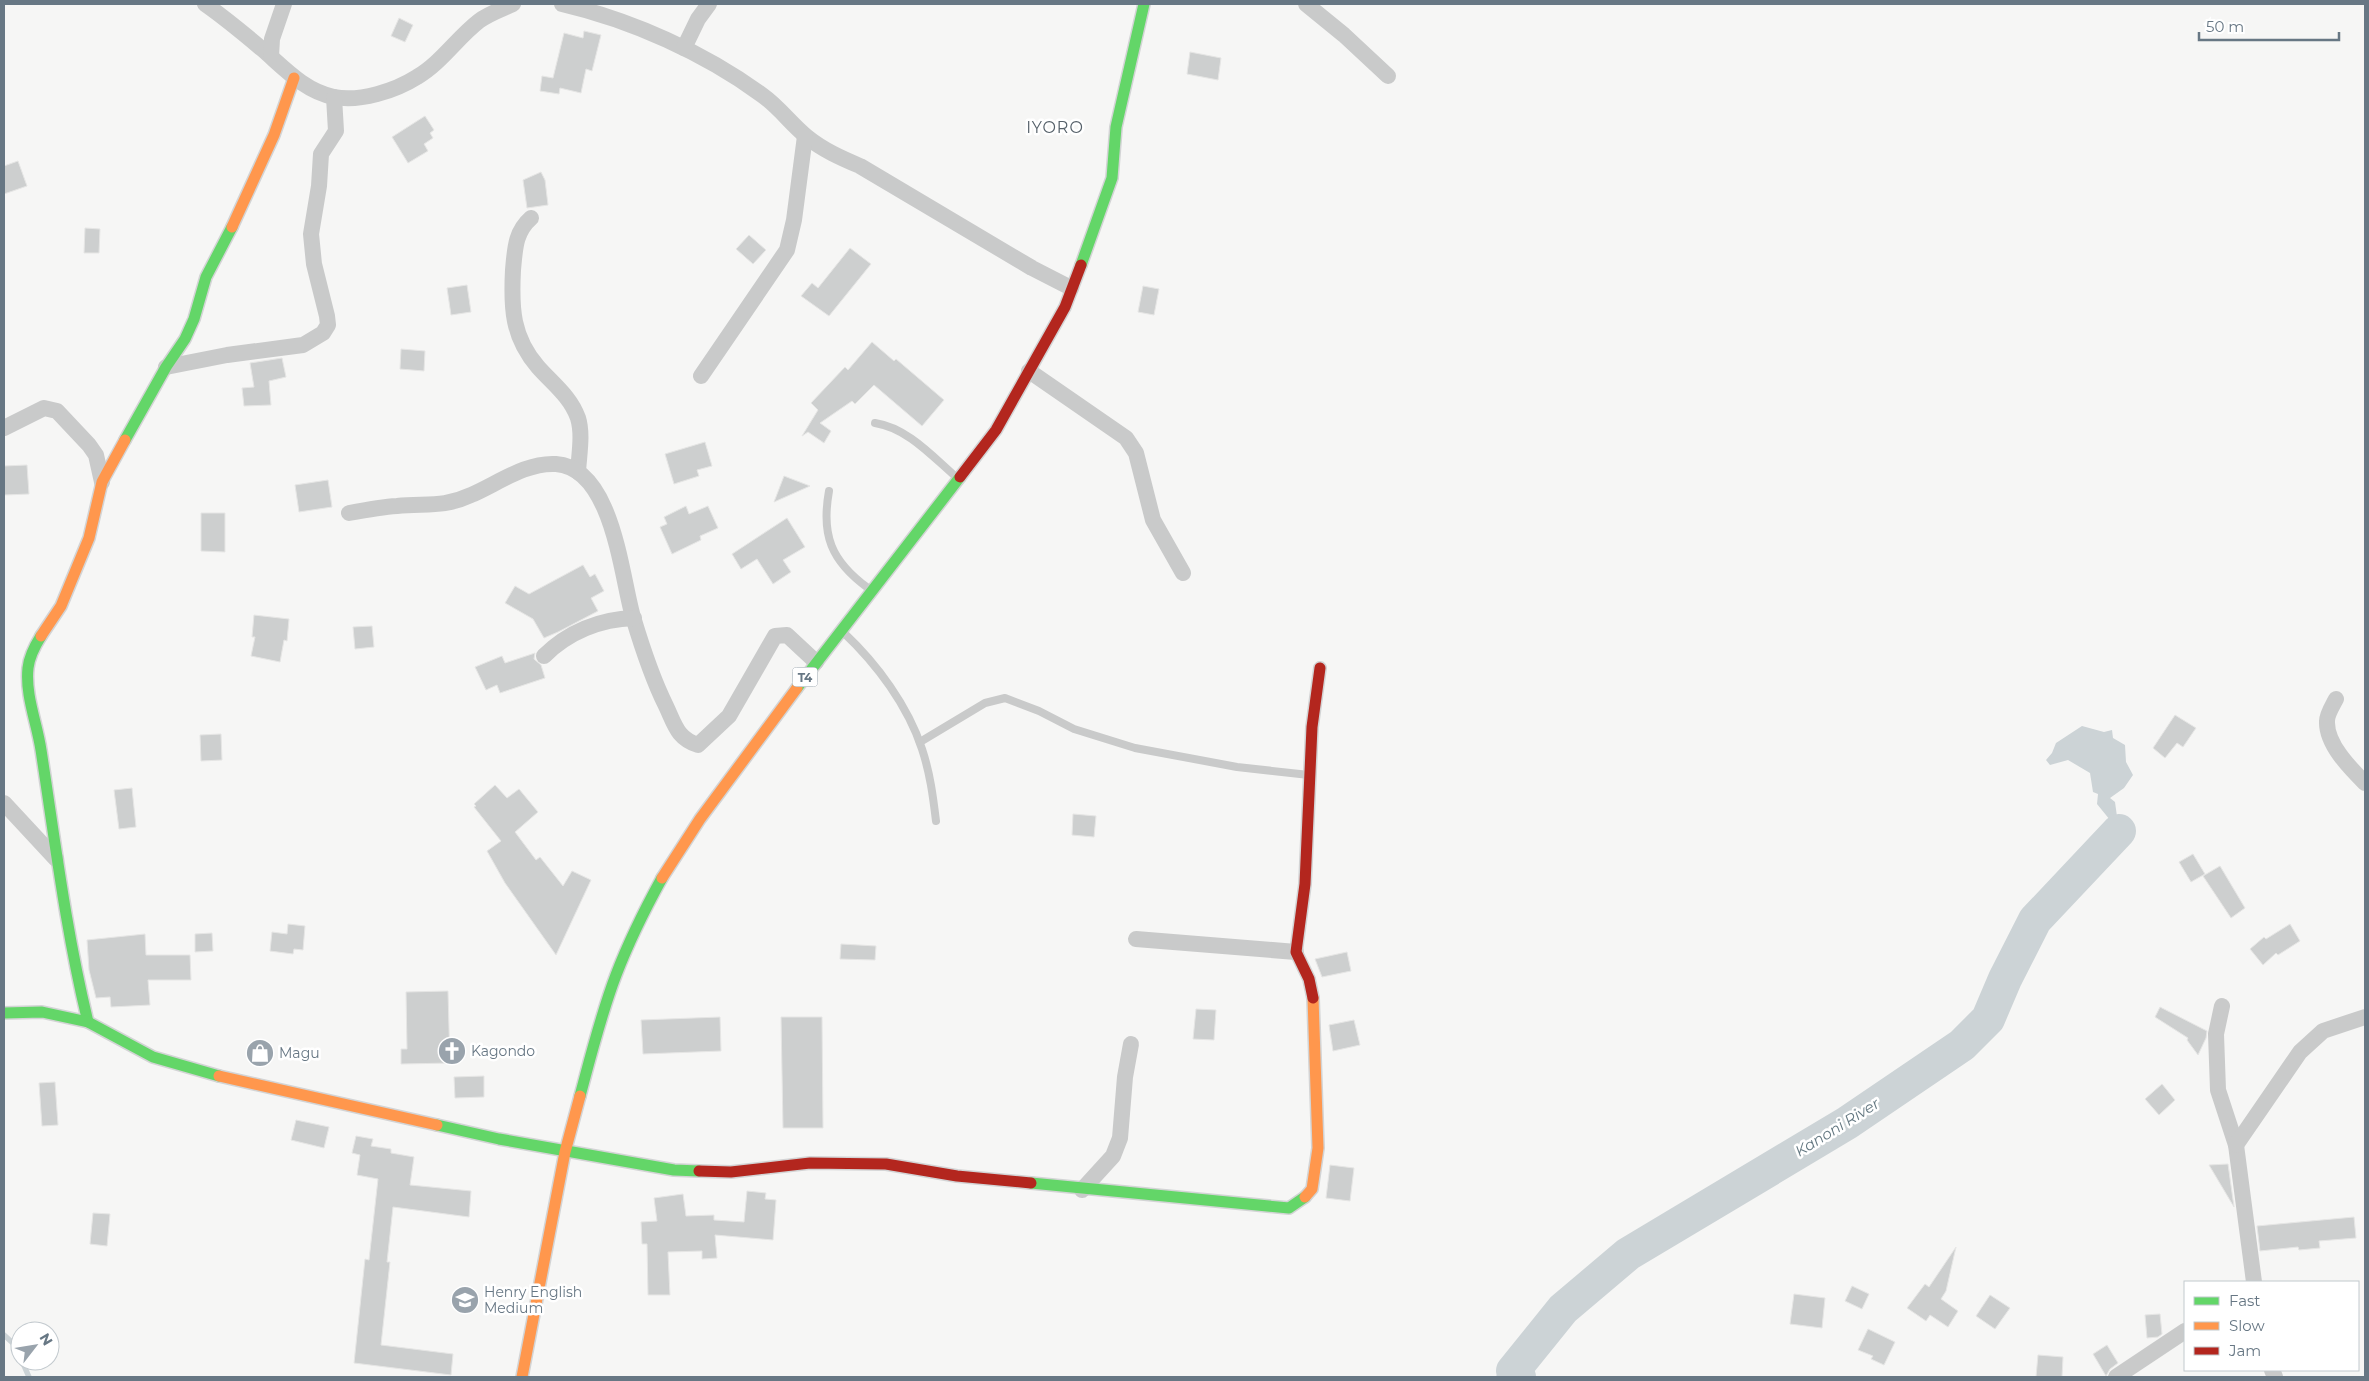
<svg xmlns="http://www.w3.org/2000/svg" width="2369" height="1381" viewBox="0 0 2369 1381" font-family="Montserrat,sans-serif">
<rect width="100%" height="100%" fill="#f6f6f5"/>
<path fill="#ccd3d6" d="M 2082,726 L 2104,732 L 2112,730 L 2113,738 L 2125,745 L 2126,762 L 2133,775 L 2124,788 L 2110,798 L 2115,802 L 2119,831 L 2097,804 L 2098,794 L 2093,792 L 2090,773 L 2068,760 L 2050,765 L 2046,760 L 2052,753 L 2056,743 Z"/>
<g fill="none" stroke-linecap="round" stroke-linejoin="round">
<g stroke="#ccd3d6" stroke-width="5.5">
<path d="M 4,1335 L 15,1345 L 20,1356"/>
<path d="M 22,1361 L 29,1377"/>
<path d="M 1499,1377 L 1513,1371"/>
</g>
<path stroke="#ccd3d6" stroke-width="34" d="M 1519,1377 L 1513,1371 L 1563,1309 L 1628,1254 L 1847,1123 L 1962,1045 L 1988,1019 L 2005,979 L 2035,920 L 2119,831"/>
</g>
<g fill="#cdcfcf" stroke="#e6e6e5">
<path d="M 399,18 L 413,25 L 405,42 L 391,36 Z"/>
<path d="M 584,31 L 601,35 L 592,71 L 586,69 L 581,93 L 560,88 L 559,94 L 540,91 L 542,76 L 553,78 L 564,33 L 583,38 Z"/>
<path d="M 1190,52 L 1221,58 L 1218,80 L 1187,74 Z"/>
<path d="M 425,116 L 434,130 L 430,133 L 433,138 L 424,144 L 428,151 L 408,163 L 392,137 Z"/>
<path d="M 18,161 L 27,186 L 4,194 L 4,166 Z"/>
<path d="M 541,172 L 545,180 L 548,205 L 527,208 L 523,180 Z"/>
<path d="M 85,228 L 100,229 L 99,253 L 84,253 Z"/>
<path d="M 749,235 L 766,250 L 753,264 L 736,249 Z"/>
<path d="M 850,248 L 871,264 L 829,316 L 801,296 L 812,283 L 818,288 Z"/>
<path d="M 467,285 L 471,312 L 451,315 L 447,288 Z"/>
<path d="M 1143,286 L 1159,289 L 1154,315 L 1138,312 Z"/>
<path d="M 872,342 L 894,361 L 896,359 L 944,400 L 922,426 L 874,385 L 855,404 L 852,401 L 820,423 L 831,431 L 824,443 L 808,432 L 802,436 L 818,410 L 811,403 L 845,367 L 848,370 Z"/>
<path d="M 401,349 L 425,351 L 424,371 L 400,369 Z"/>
<path d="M 282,358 L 286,377 L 269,381 L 271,405 L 244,406 L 242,388 L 254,387 L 250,363 Z"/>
<path d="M 705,442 L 712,466 L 697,470 L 699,476 L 674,484 L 665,454 Z"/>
<path d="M 27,465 L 29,494 L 4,495 L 4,466 Z"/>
<path d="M 784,476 L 810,486 L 774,502 Z"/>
<path d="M 328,480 L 332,507 L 299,512 L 295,485 Z"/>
<path d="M 686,506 L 689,514 L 708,506 L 718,528 L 700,536 L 701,540 L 672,554 L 660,527 L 667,524 L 664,517 Z"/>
<path d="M 201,513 L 225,513 L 225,552 L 201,551 Z"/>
<path d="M 787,518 L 805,547 L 783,560 L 791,572 L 773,584 L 757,559 L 741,569 L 732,554 Z"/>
<path d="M 583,565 L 590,577 L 595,574 L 604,591 L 591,598 L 598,611 L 558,632 L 544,638 L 533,619 L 505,603 L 515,586 L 529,594 Z"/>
<path d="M 254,615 L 289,619 L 287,641 L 284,640 L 280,662 L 251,656 L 255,637 L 252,637 Z"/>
<path d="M 372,626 L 374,647 L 355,649 L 353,627 Z"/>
<path d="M 535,653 L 534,659 L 541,665 L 545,678 L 500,693 L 497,685 L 486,690 L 475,667 L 502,656 L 505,663 Z"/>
<path d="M 2175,715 L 2196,728 L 2183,747 L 2177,743 L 2165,758 L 2153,748 Z"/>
<path d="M 221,734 L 222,760 L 201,761 L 200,735 Z"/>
<path d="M 495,785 L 507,798 L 519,789 L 538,812 L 515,832 L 536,860 L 540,857 L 563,886 L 572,871 L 591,880 L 556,955 L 505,883 L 487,851 L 501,841 L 474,807 L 476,806 L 474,804 Z"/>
<path d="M 132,788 L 136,827 L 119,829 L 114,790 Z"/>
<path d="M 1073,814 L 1096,816 L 1094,837 L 1072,835 Z"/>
<path d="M 2193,854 L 2205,874 L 2191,882 L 2179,862 Z"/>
<path d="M 2220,866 L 2245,908 L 2231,918 L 2203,876 Z"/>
<path d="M 288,924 L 305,926 L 303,950 L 294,949 L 293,954 L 270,951 L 272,932 L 287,934 Z"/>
<path d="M 2290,924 L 2300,941 L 2278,955 L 2276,953 L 2263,965 L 2250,949 L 2264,937 L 2266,939 Z"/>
<path d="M 212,933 L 213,951 L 195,952 L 195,934 Z"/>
<path d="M 145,934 L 146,955 L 190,955 L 191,980 L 148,980 L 150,1005 L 111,1007 L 110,997 L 96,998 L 89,970 L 87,940 Z"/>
<path d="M 841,944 L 876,946 L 875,960 L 840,959 Z"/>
<path d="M 1347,952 L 1351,971 L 1322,977 L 1315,959 Z"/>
<path d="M 448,991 L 450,1063 L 401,1064 L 401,1049 L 407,1049 L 406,992 Z"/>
<path d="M 2160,1007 L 2207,1031 L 2206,1038 L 2198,1055 L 2187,1040 L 2188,1038 L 2155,1017 Z"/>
<path d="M 1196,1009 L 1216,1010 L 1214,1040 L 1193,1039 Z"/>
<path d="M 720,1017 L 721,1051 L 643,1054 L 641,1020 Z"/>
<path d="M 781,1017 L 822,1017 L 823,1128 L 783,1128 Z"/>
<path d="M 1354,1020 L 1360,1045 L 1333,1051 L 1329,1025 Z"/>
<path d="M 484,1076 L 484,1097 L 455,1098 L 454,1077 Z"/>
<path d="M 55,1082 L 58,1125 L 42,1126 L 39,1083 Z"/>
<path d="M 2162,1084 L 2175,1100 L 2159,1115 L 2145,1099 Z"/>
<path d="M 296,1120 L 329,1127 L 324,1148 L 291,1140 Z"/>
<path d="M 356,1136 L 373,1139 L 371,1146 L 391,1149 L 391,1153 L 414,1157 L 410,1185 L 471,1191 L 469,1217 L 393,1207 L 387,1262 L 390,1262 L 381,1345 L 453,1354 L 451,1375 L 354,1363 L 365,1259 L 369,1260 L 378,1179 L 357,1175 L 360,1155 L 352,1153 Z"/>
<path d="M 2228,1164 L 2234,1207 L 2209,1165 Z"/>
<path d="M 1330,1165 L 1354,1168 L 1350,1201 L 1326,1198 Z"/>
<path d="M 747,1191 L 766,1193 L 765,1199 L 776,1200 L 773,1240 L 715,1235 L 717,1258 L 702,1259 L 702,1251 L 668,1252 L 670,1295 L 648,1295 L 647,1244 L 642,1244 L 641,1222 L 657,1221 L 654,1198 L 683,1194 L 686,1216 L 714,1215 L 714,1220 L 744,1222 Z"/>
<path d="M 93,1213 L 110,1214 L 107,1246 L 90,1244 Z"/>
<path d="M 2354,1217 L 2356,1238 L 2319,1241 L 2320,1248 L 2299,1250 L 2298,1247 L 2260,1251 L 2257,1226 Z"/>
<path d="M 1956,1247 L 1946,1291 L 1941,1299 L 1958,1311 L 1948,1327 L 1930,1315 L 1926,1321 L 1907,1308 L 1925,1284 L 1929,1287 Z"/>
<path d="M 1852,1286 L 1869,1294 L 1862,1309 L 1845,1301 Z"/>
<path d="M 1794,1294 L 1825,1298 L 1822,1328 L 1790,1324 Z"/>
<path d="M 1990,1295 L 2010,1308 L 1995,1329 L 1976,1316 Z"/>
<path d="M 2160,1314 L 2162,1334 L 2158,1337 L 2147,1338 L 2145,1315 Z"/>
<path d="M 1868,1329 L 1895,1342 L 1884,1365 L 1871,1359 L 1873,1356 L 1858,1350 Z"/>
<path d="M 2107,1345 L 2118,1363 L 2110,1369 L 2106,1376 L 2093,1354 Z"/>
<path d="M 2038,1355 L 2063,1357 L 2062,1377 L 2036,1377 Z"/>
</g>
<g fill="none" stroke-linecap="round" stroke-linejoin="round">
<defs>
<g id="fast">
<path d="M 1081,265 L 1112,178 L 1116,127 L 1144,4"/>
<path d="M 125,440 L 166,367 L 185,339 L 194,319 L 206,277 L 232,227"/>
<path d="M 41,636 C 36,644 29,658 28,668 C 25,695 37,723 41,750 C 55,841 66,932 88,1022"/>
<path d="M 797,688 L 960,477"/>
<path d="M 4,1013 L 42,1012 L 88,1022 L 153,1057 L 219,1076"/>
<path d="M 580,1096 C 591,1055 601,1014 616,975 C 629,941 645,909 662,878"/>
<path d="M 437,1125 L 499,1139 L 674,1170 L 699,1171"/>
<path d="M 1031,1183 L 1289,1208 L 1305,1197"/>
</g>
<g id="slow">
<path d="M 232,227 L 274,135 L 294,78"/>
<path d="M 41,636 L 61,606 L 89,538 L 102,482 L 125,440"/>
<path d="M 662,878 L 700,819 L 797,688"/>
<path d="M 219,1076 L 437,1125"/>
<path d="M 1305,1197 L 1312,1189 L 1318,1148 L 1313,998"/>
<path d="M 522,1377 L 565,1152 L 580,1096"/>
</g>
<g id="jam">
<path d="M 960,477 L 996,430 L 1065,307 L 1081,265"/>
<path d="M 1313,998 L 1309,979 L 1296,952 L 1305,884 L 1312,727 L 1320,668"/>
<path d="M 699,1171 L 731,1172 L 810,1163 L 886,1164 L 957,1176 L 1031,1183"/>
</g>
</defs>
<use href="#fast" stroke="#d3d4d5" stroke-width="14"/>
<use href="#slow" stroke="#d3d4d5" stroke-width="14"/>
<use href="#jam" stroke="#d3d4d5" stroke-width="14"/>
<g stroke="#c9caca" stroke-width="8">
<path d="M 875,423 C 907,428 931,455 955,476"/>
<path d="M 829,491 C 821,535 831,561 868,588"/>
<path d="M 844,633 C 877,664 908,706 922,749 C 930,773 933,796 936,821"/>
<path d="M 920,742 L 985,703 L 1005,698 L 1039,711 L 1074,729 L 1135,748 L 1237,767 L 1309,775"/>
</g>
<g stroke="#c9caca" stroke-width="16">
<path d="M 205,4 C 225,18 243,33 262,49 C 283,67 304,91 334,97 C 360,102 395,91 417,77 C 441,63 457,38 479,21 C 488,14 502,9 513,4"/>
<path d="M 562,4 C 631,20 705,53 762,95 C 779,107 791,124 807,137 C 823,150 841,158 860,166 L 1032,268 L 1071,288"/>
<path d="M 1306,4 L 1344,35 L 1388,76"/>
<path d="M 684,48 L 698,19 L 709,4"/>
<path d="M 271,56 L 272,39 L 284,4"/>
<path d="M 531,218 C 515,232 515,249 513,270 C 511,308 512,337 538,367 C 553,384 570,396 578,418 C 583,434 579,455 578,472"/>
<path d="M 166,367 L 227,355 L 303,345 L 323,333 L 328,325 L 327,316 L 314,264 L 311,234 L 319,186 L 321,154 L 336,131 L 334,97"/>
<path d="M 1029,371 L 1126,438 L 1136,453 L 1153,520 L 1183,573"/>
<path d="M 701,376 L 787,250 L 794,220 L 805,136"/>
<path d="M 4,428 L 44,408 L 57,411 L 89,445 L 96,455 L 102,482"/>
<path d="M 349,513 C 365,510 381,507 397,506 C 426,503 443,508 471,495 C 497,484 526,462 556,464 C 613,468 621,576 633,617 C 642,647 652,678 666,706 C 675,725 677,738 698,745 L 729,716 L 775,636 L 787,635 L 816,662"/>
<path d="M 544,656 C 568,632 600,619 634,618"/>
<path d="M 2336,699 C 2333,705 2327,714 2327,721 C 2326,744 2350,768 2365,783"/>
<path d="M 4,803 L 56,859"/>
<path d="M 1136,939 L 1296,952"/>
<path d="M 2222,1006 L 2216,1034 L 2218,1090 L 2236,1145 L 2254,1282"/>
<path d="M 2236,1145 L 2300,1052 L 2323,1031 L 2365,1017"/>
<path d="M 1082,1190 L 1113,1156 L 1120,1138 L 1125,1077 L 1131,1044"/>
<path d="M 2272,1370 L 2275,1377"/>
<path d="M 2116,1377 L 2185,1331"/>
</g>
<use href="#fast" stroke="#63d668" stroke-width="11"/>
<use href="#slow" stroke="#ff974d" stroke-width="11"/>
<use href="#jam" stroke="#b3261e" stroke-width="11"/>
</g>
<defs>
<symbol id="church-disc" viewBox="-11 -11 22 22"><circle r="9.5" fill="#99a3ac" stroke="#fff"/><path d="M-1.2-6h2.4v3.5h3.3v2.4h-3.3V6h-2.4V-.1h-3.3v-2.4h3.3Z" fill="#fff"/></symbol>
<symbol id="shop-disc" viewBox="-11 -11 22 22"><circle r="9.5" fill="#99a3ac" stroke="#fff"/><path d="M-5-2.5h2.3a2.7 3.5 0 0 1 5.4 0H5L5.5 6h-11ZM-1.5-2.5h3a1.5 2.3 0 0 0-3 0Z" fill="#fff"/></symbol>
<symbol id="school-disc" viewBox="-11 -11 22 22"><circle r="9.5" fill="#99a3ac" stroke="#fff"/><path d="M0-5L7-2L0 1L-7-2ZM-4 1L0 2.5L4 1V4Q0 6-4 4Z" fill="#fff"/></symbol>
</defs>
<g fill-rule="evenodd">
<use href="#church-disc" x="436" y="1035" width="32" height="32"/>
<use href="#shop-disc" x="244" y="1037" width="32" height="32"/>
<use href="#school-disc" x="449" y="1284" width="32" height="32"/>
</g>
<g text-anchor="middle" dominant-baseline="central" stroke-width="5" stroke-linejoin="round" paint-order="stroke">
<rect fill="#fff" stroke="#95a0a9" stroke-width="1" x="792.5" y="667.5" width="25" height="19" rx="4"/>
<g font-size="12" font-weight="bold" fill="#677784">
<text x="805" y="677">T4</text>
</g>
<g font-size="14" fill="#677784" stroke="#fff" text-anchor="start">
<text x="471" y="1051">Kagondo</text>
<text x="279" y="1053">Magu</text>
<text x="484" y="1292">Henry English<tspan x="484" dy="16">Medium</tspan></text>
</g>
<g font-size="15" font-style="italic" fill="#637780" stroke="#fff">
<text transform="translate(1837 1127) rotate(-32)">Kanoni River</text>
</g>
<g font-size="16" letter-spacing="1" fill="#556069" stroke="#fff">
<text x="1055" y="127">IYORO</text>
</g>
</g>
<rect width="2369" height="1381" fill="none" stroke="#677784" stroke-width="10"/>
<rect x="2184" y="1281" width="175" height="90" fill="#ffffff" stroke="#c2c9ce"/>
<rect x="2194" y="1297" width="25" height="8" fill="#63d668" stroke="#c2c9ce"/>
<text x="2229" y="1306" font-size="15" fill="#677784">Fast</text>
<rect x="2194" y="1322" width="25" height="8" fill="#ff974d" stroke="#c2c9ce"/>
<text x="2229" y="1331" font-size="15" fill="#677784">Slow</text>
<rect x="2194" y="1347" width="25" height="8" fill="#b3261e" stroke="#c2c9ce"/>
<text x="2229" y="1356" font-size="15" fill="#677784">Jam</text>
<g transform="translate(35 1346) rotate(59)"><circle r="24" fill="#ffffff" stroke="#c2c9ce"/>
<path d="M0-4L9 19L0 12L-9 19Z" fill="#99a3ac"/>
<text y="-8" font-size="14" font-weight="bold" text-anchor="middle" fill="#677784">N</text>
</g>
<path d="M2199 32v8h140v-8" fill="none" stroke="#677784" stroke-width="2.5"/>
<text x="2206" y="32" font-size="15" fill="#677784" stroke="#ffffff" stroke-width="4" paint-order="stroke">50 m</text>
</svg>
